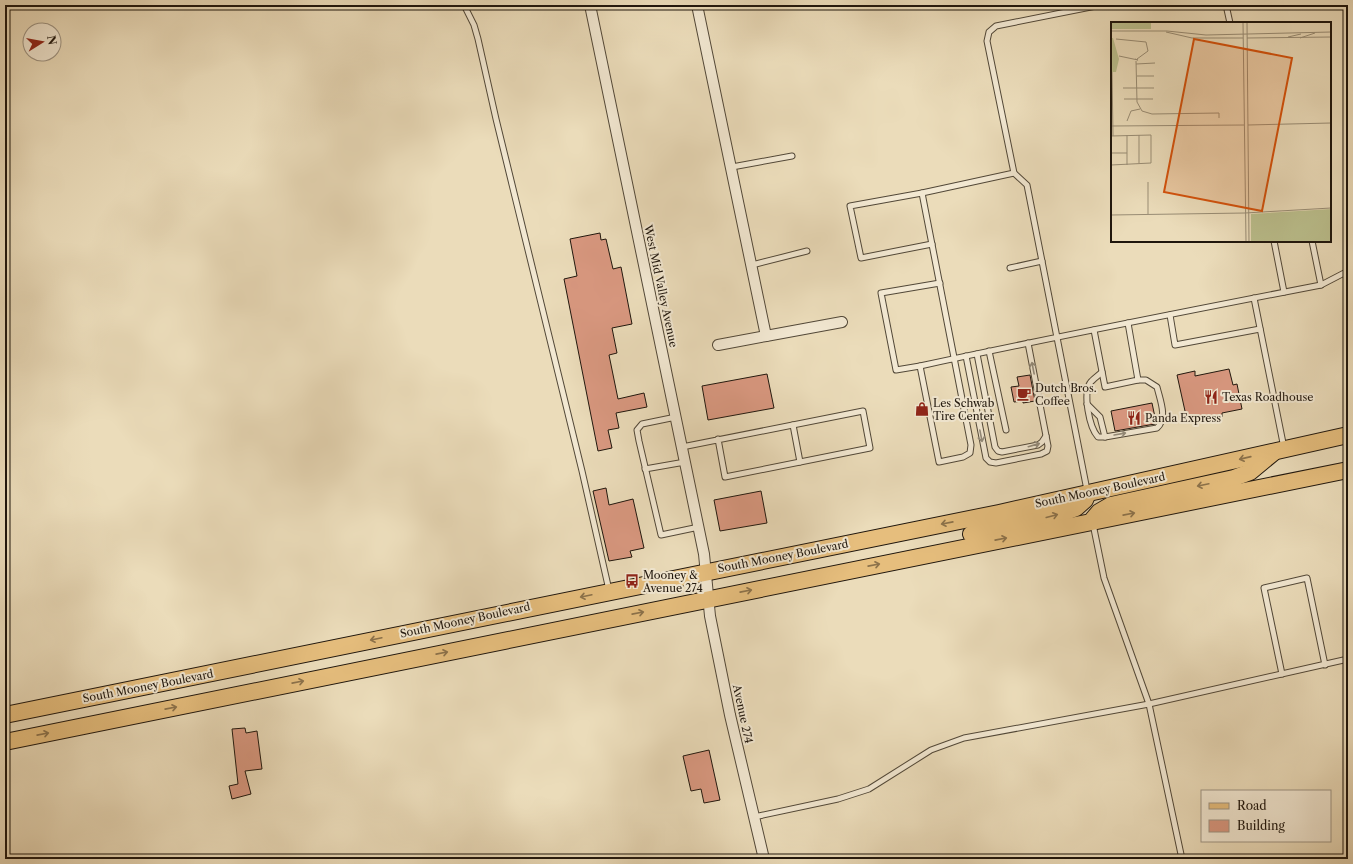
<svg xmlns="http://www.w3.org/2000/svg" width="1353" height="864" viewBox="0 0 1353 864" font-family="'Libre Caslon Text',serif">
<rect width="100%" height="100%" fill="#ebdcba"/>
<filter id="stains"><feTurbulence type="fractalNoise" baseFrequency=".005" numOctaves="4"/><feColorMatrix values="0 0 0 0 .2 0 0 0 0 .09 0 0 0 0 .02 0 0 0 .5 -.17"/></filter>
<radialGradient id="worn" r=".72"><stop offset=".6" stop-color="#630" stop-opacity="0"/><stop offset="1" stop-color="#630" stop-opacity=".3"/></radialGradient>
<g fill="#d99880" stroke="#1f160d">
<path d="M 600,233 L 601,240 L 606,239 L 613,269 L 621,267 L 632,324 L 612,328 L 617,353 L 609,355 L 618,399 L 644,393 L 647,407 L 616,413 L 619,428 L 608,430 L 612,448 L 598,451 L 564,279 L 577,276 L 570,239 Z"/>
<path d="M 1229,369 L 1233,385 L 1237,384 L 1242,409 L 1222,413 L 1222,417 L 1199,422 L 1198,418 L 1187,420 L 1177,375 L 1195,371 L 1195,376 Z"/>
<path d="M 767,374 L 774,408 L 708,420 L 702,386 Z"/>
<path d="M 1030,375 L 1035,401 L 1023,403 L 1023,401 L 1014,402 L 1011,387 L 1019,386 L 1017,377 Z"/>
<path d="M 1152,403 L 1156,422 L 1155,424 L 1115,431 L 1111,411 Z"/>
<path d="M 606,488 L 609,505 L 633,499 L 644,548 L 630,551 L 632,557 L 609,561 L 593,491 Z"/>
<path d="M 761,491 L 767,523 L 720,531 L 714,500 Z"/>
<path d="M 245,728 L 246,733 L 257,731 L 262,769 L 245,771 L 251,794 L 232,799 L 229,786 L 238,784 L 232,729 Z"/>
<path d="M 709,750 L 720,800 L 704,803 L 701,789 L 691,791 L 683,756 Z"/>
</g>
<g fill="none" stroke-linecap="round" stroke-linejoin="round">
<defs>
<g id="lane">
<path d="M 464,5 L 474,25 L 478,39 L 496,119 L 582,471 L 609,590"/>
<path d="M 1226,5 L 1230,23"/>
<path d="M 732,167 L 792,156"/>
<path d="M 1014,173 L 987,41 L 989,32 L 996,26 L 1101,5"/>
<path d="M 922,193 L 850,206 L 861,258 L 932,244"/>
<path d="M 1274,241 L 1284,292"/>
<path d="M 1312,241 L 1321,285"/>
<path d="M 752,265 L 807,251"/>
<path d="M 1010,268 L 1042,261"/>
<path d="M 1254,298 L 1284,448"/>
<path d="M 1170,315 L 1175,345 L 1260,329"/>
<path d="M 1094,330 L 1105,387 L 1138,380 L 1128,323"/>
<path d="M 989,351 L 1006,430"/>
<path d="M 977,354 L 995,447 L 998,451 L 1002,452 L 1038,445 L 1042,442 L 1046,436"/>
<path d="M 966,356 L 986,458 L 990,462 L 996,463 L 1041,454 L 1047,451 L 1048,446 L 1028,343"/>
<path d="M 920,366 L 896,370 L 881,293 L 940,283"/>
<path d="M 1102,372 C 1098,376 1093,379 1090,383 C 1083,394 1089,427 1098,437 L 1105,437 L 1157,428 C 1168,418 1160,400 1157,387 L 1146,380 L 1138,380"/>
<path d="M 1087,404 L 1100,417 L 1105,437"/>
<path d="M 676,417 L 642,424 L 637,430 L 639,441 L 661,535 L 699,527"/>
<path d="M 793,425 L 800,462"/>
<path d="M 682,447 L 863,411 L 870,448 L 725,477 L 718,439"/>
<path d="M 645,469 L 685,462"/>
<path d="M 1087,490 L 1027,185 L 1014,173 L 922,193 C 938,277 955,361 971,445 L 970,453 L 963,457 L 939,462 L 920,366 C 1053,337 1187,311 1321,285 L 1348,271"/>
<path d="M 1093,524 L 1104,578 L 1149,704 L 1182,859"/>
<path d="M 1282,674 L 1264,588 L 1307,578 L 1325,665"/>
<path d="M 754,817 L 838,799 L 869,789 L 931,750 L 964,738 L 1149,704 L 1348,659"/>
</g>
<g id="street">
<path d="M 590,5 L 704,554 L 710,616 L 730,715 L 764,859"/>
<path d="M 697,5 L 766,336 L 718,345"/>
<path d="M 766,336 L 842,322"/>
</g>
<g id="primary">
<path d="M 1093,519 L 1099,512 L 1111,505 L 1234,478 L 1250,472 L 1273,453"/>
<path d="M 971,534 L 1055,516 L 1076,508 L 1085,500 L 1088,493"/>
<path d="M 5,715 L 999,513 L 1348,435"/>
<path d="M 5,742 L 1348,470"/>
</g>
</defs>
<use href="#lane" stroke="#524838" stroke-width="7"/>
<use href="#street" stroke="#524838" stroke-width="12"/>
<use href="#primary" stroke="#1f160d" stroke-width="18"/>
<use href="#lane" stroke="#f2e8d2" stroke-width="5"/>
<use href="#street" stroke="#f2e8d2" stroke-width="10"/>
<use href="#primary" stroke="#e6be7d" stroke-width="16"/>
</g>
<defs><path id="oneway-shaft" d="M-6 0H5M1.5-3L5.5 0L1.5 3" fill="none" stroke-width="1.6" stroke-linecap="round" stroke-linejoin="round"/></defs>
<g stroke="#938a79">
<use href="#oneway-shaft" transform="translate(1033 368) rotate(-101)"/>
<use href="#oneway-shaft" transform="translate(1120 434) rotate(-10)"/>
<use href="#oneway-shaft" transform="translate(981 436) rotate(79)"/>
<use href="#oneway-shaft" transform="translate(1034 445) rotate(-16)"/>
</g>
<g stroke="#8c724b">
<use href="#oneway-shaft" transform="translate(1245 458) rotate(167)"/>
<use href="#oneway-shaft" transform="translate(1203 485) rotate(168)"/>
<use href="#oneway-shaft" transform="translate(1129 514) rotate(-11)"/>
<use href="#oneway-shaft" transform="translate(1052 516) rotate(-15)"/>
<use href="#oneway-shaft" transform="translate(947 523) rotate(169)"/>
<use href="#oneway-shaft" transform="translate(1001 539) rotate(-11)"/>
<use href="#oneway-shaft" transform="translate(874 565) rotate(-11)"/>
<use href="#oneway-shaft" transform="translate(746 591) rotate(-11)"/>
<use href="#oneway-shaft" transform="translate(586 596) rotate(168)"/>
<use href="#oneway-shaft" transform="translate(638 613) rotate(-11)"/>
<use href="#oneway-shaft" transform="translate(376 639) rotate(168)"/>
<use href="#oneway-shaft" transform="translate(442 653) rotate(-11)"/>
<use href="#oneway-shaft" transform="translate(298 682) rotate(-11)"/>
<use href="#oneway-shaft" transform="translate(171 708) rotate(-11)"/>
<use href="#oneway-shaft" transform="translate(43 734) rotate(-11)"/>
</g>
<defs>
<symbol id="cafe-bare" viewBox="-9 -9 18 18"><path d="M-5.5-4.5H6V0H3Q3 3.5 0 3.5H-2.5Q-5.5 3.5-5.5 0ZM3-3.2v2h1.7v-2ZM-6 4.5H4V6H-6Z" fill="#8f2418" stroke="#f2e8d2" stroke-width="2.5" paint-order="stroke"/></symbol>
<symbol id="restaurant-bare" viewBox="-9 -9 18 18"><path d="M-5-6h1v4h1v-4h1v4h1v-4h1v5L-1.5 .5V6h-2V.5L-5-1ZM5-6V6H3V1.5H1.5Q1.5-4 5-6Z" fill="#8f2418" stroke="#f2e8d2" stroke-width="2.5" paint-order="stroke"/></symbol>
<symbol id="shop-bare" viewBox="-9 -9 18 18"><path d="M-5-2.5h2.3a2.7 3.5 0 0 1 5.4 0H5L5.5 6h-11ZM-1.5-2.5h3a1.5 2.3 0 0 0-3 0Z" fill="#8f2418" stroke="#f2e8d2" stroke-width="2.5" paint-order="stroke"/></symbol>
<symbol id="bus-bare" viewBox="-9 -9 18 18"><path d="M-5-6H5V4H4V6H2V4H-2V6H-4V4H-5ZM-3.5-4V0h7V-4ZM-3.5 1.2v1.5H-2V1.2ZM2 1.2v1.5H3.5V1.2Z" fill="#8f2418" stroke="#f2e8d2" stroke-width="2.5" paint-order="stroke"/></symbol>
</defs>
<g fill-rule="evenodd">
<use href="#cafe-bare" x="1014" y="384" width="20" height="20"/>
<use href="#restaurant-bare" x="1201" y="387" width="20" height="20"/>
<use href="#shop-bare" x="912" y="399" width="20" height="20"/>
<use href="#restaurant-bare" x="1124" y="408" width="20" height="20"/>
<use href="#bus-bare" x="622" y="571" width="20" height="20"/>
</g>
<g text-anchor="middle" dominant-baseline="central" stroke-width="4" stroke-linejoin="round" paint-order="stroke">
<g font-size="11" fill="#1f160d" stroke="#f2e8d2">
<text transform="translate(661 286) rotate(78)">West Mid Valley Avenue</text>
<text transform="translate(1100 490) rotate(-12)">South Mooney Boulevard</text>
<text transform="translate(783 556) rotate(-11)">South Mooney Boulevard</text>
<text transform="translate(465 620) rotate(-12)">South Mooney Boulevard</text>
<text transform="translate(148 686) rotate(-11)">South Mooney Boulevard</text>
<text transform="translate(743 714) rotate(78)">Avenue 274</text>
</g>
<g font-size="11" fill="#1f160d" stroke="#f2e8d2" text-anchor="start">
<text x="1035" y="388">Dutch Bros.<tspan x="1035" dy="13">Coffee</tspan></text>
<text x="1222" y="397">Texas Roadhouse</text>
<text x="933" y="403">Les Schwab<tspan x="933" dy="13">Tire Center</tspan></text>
<text x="1145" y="418">Panda Express</text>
<text x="643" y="575">Mooney &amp;<tspan x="643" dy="13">Avenue 274</tspan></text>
</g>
</g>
<g transform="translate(1111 22)">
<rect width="220" height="220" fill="#ebdcba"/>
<path d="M 0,0 L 40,0 L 40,7 L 0,7 ZM 0,16 L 2,16 L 8,37 L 5,50 L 0,50 ZM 220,187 L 220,220 L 140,220 L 140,192 Z" fill="#bbbf8d"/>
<path fill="none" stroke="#998d75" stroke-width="1" d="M 132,0 L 135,220M 136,0 L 138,220M 0,9 L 56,9 L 95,13 L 220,10M 55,10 L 81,16 L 132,16M 177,15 L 190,12M 136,16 L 220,15M 189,16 L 204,11M 5,17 L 35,20 L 37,29 L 26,37M 8,34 L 27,38 L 24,37M 25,39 L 26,80 L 31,89 L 41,92 L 108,91 L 108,96M 25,42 L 44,41M 1,50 L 2,114M 26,54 L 43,54M 12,66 L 43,66M 13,77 L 42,77M 16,99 L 20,89 L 29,87M 137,103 L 220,101M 0,104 L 133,103M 16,113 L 16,143M 28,113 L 28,141M 0,114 L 40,113 L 40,141 L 0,143M 0,131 L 16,131M 37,160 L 37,192M 0,193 L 134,191 L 220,186"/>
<path fill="#d4520c" fill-opacity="0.15" stroke="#d4520c" stroke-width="2" d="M 83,17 L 181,36 L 151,189 L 53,170 Z"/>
<rect width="220" height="220" fill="none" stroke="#1f160d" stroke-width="2"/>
</g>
<rect width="1353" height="864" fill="none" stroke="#ebdcba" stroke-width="20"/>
<rect x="6" y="6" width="1341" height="852" fill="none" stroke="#1f160d" stroke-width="2"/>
<rect x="10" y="10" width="1333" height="844" fill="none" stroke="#1f160d"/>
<rect x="1201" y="790" width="130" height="52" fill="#f2e8d2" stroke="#9e9483"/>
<rect x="1209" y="803" width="20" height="6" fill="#e6be7d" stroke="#9e9483"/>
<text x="1237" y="810" font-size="12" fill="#1f160d">Road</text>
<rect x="1209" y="820" width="20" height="12" fill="#d99880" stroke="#9e9483"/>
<text x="1237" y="830" font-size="12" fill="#1f160d">Building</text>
<g transform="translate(42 42) rotate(79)"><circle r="19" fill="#f2e8d2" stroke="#9e9483"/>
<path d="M0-3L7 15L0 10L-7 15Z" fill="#8f2418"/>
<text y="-6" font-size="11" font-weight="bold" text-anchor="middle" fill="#1f160d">N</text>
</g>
<rect width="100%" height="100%" filter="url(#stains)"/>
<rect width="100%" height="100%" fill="url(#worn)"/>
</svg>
